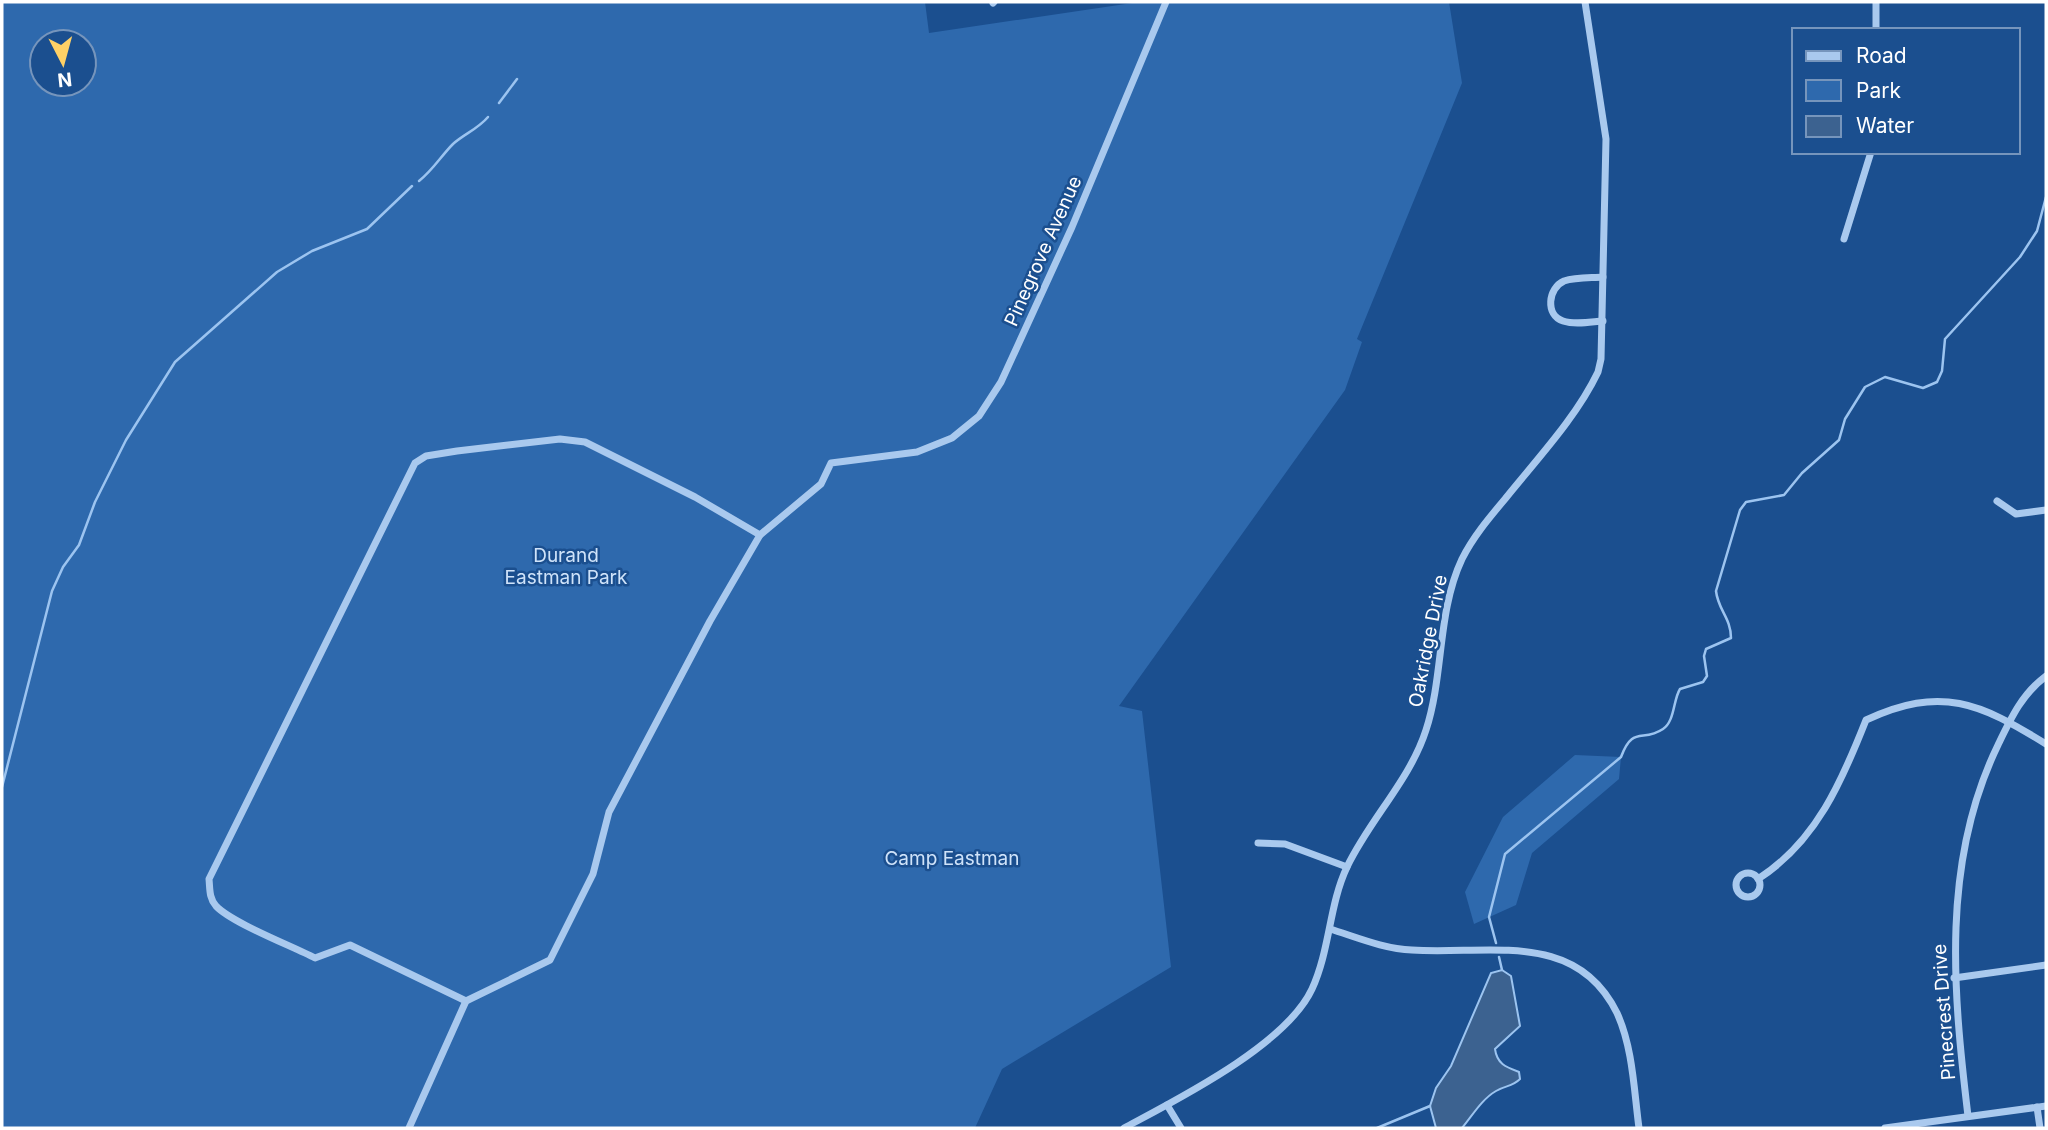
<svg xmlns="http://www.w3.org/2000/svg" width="2048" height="1130" viewBox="0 0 2048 1130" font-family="Inter,sans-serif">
<rect width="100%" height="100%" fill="#1b4f8f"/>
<g fill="#2e69ad" fill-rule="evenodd">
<path d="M 2,2 L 925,2 L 929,33 L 1139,2 L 1449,2 L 1462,83 L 1357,339 L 1362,342 L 1345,390 L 1119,706 L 1142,711 L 1171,967 L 1002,1069 L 975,1128 L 2,1128 ZM 42,42 L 84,42 L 84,84 L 42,84 Z"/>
<path d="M 1575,755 L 1621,757 L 1619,779 L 1532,853 L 1516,905 L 1474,924 L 1465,892 L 1503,817 Z"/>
</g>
<path fill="#3c6290" stroke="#9cc4f0" stroke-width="2" d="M 1502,970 L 1511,976 L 1520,1026 L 1495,1049 C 1497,1064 1506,1067 1519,1072 L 1520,1079 C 1512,1087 1506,1085 1496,1091 C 1482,1099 1472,1116 1462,1128 L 1436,1128 L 1430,1106 L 1436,1088 L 1451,1066 L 1491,973 Z"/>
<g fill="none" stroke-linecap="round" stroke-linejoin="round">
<g stroke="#9cc4f0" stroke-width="2.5">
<path d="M 499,103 L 517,79"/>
<path d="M 419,181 C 433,170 441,156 453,144 C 464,134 478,129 488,117"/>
<path d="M 2,787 L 52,591 L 63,567 L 79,545 L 95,502 L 126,440 L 175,362 L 277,272 L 312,251 L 367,229 L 412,186"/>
<path d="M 1496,943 L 1489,917 L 1505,854 L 1621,757 C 1633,725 1642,743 1663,729 C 1675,721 1673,700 1680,689 L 1703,682 L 1707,676 L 1704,656 L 1706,649 L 1731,638 C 1731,618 1718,610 1716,591 L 1740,510 L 1746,502 L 1784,495 L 1802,473 L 1839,440 L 1845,419 L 1865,387 L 1885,377 L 1923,388 L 1937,382 L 1942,371 L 1945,339 L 2020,257 L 2037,231 L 2046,197"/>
<path d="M 1499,957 L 1502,970"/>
<path d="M 1377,1128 L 1430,1106"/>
</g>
<g stroke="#a9c9ee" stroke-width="7">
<path d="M 1876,2 L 1876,30"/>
<path d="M 993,3 L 994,2"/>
<path d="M 1844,239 L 1871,152"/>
<path d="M 1603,321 C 1590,322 1575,325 1563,321 C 1545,315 1548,288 1564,281 C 1576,277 1591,278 1603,277"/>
<path d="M 1997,501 L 2016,514 L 2046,510"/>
<path d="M 1258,843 L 1285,844 L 1347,867"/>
<circle cx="1748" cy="885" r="12"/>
<path d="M 1758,879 C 1816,842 1842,781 1866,720 C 1941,685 1980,703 2046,744"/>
<path d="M 1330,929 C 1356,937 1384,949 1412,950 C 1488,955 1576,929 1617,1013 C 1633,1048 1634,1091 1639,1128"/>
<path d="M 1954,978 L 2046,965"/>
<path d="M 466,1001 L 350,945 L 315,958 C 292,946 232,923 216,906 C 209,898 210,889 209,879 L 415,463 L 426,456 L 457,451 L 560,439 L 585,442 L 695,497 L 760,535"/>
<path d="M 1167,1105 L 1181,1128"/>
<path d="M 2037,1107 L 2040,1128"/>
<path d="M 1968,1116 C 1953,991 1941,862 1998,745 C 2011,718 2022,694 2046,676"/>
<path d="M 409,1128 L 466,1001 L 550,960 L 593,874 L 609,812 L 710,621 L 760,535 L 821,484 L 831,463 L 917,452 L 952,438 L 979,416 L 1001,382 L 1072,227 L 1166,2"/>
<path d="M 1124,1128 C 1178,1099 1286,1045 1312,989 C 1330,950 1329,905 1347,867 C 1370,819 1410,780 1426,730 C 1444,675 1437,612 1462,559 C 1473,537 1489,518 1505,499 C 1537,459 1576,418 1598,372 L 1601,359 L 1606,139 L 1585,2"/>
<path d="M 1885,1128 L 2046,1106"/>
</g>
</g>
<g text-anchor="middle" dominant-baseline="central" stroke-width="5" stroke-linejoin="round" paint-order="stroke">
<g font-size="19" fill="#fff" stroke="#1b4f8f">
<text transform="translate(1043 251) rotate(-66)">Pinegrove Avenue</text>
<text transform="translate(1428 641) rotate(-79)">Oakridge Drive</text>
<text transform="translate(1944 1012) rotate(-94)">Pinecrest Drive</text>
</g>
<g font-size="19" fill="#cfe3fa" stroke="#1b4f8f">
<text x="566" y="555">Durand<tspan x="566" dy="22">Eastman Park</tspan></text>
<text x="952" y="858">Camp Eastman</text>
</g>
</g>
<rect width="2048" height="1130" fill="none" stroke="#ffffff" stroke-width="7"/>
<rect x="1792" y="28" width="228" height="126" fill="#1b4f8f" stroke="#7695bc" stroke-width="2"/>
<rect x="1806" y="51" width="35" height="10" fill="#a9c9ee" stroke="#7695bc" stroke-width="2"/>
<text x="1856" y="63" font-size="21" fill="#ffffff">Road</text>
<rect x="1806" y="80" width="35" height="21" fill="#2e69ad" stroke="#7695bc" stroke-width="2"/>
<text x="1856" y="98" font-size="21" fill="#ffffff">Park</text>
<rect x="1806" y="116" width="35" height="21" fill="#3c6290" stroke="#7695bc" stroke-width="2"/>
<text x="1856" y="133" font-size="21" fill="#ffffff">Water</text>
<g transform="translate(63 63) rotate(174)"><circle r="33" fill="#1b4f8f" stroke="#7695bc" stroke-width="2"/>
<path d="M0-5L12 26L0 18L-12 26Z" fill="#ffd166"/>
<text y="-10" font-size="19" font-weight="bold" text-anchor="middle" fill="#ffffff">N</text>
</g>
</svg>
